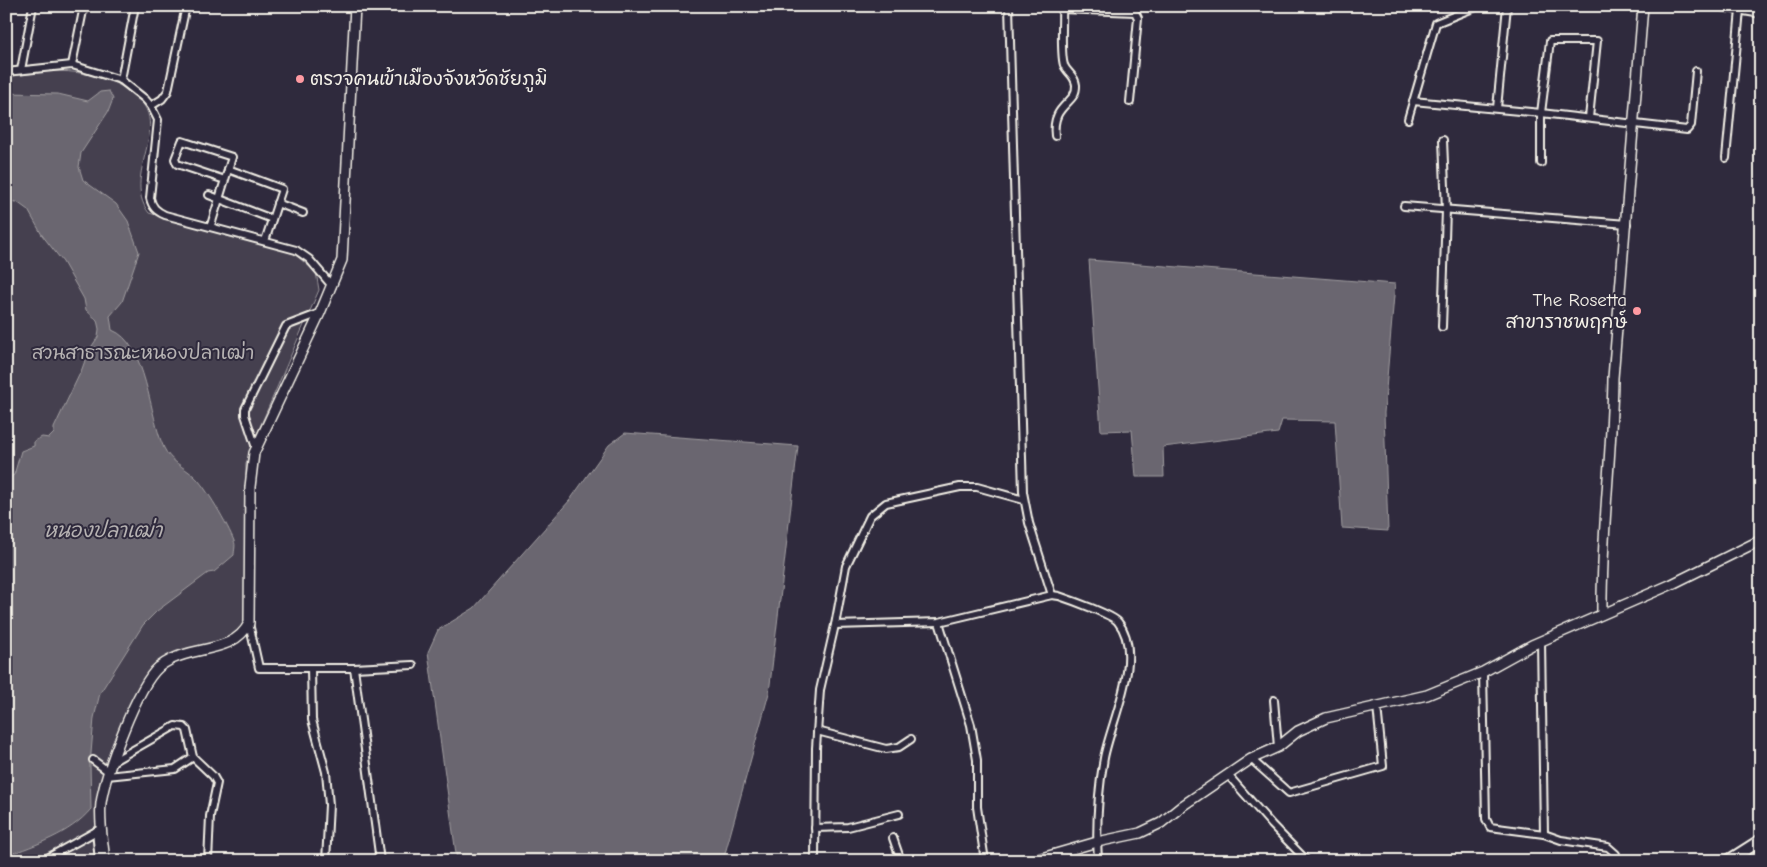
<svg xmlns="http://www.w3.org/2000/svg" width="1767" height="867" viewBox="0 0 1767 867" font-family="'Comic Neue','Playpen Sans Thai',sans-serif">
<rect width="100%" height="100%" fill="#2f2a3d"/>
<filter id="ink" filterUnits="userSpaceOnUse"><feTurbulence type="fractalNoise" baseFrequency=".02" numOctaves="2"/><feDisplacementMap in="SourceGraphic" scale="10" xChannelSelector="R" yChannelSelector="G"/><feConvolveMatrix kernelMatrix="1 2 1 2 8 2 1 2 1" color-interpolation-filters="sRGB"/></filter>
<g filter="url(#ink)">
<path fill="#454050" stroke="#9c989c" d="M 50,71 C 76,71 97,74 121,86 C 185,118 117,172 149,213 L 293,253 L 316,272 L 319,290 L 250,450 L 246,464 L 244,630 L 235,638 L 174,655 L 142,685 L 99,786 L 97,808 L 102,861 L 6,861 L 6,77 Z"/>
<g fill="#6a6670" stroke="#a19ea0">
<path d="M 109,91 L 113,99 L 108,112 L 81,153 L 79,167 L 83,180 L 116,204 L 128,221 L 139,252 L 122,302 L 110,316 L 112,330 C 147,343 149,417 164,448 C 170,461 184,467 194,476 C 205,485 229,527 234,541 C 236,545 234,551 234,555 L 214,572 L 208,573 L 157,611 L 143,625 L 100,693 L 94,718 L 90,765 L 91,809 C 69,835 37,844 6,856 L 6,479 L 14,475 L 21,451 L 34,446 L 34,441 L 42,437 L 49,438 L 54,433 L 54,428 L 82,369 L 88,352 L 98,337 L 99,329 L 97,320 L 86,310 L 84,299 L 63,262 L 42,235 L 28,210 L 17,202 L 6,201 L 6,93 L 58,94 L 88,101 L 100,92 Z"/>
<path d="M 1089,260 L 1395,284 L 1384,413 L 1388,531 L 1342,528 L 1335,421 L 1282,420 L 1278,433 L 1163,447 L 1164,477 L 1136,477 L 1132,430 L 1101,431 Z"/>
<path d="M 625,433 L 798,446 L 769,693 L 723,861 L 457,861 L 428,652 L 438,630 L 474,608 L 570,500 L 609,445 Z"/>
</g>
<g fill="none" stroke-linecap="round" stroke-linejoin="round">
<defs>
<g id="street">
<path d="M 1009,6 L 1023,492 L 1029,523 L 1052,595"/>
<path d="M 1715,6 L 1761,14"/>
<path d="M 1062,9 L 1135,12 L 1138,18 L 1130,102"/>
<path d="M 72,65 L 84,6"/>
<path d="M 21,70 L 33,6"/>
<path d="M 6,72 L 72,65 L 121,80 L 145,99 L 151,106 L 158,120 L 150,198 C 152,207 156,211 165,215 L 296,250 L 309,259 L 332,286"/>
<path d="M 121,80 L 135,6"/>
<path d="M 1413,101 L 1541,113 L 1687,130 L 1691,125 L 1696,71"/>
<path d="M 151,106 L 162,99 L 168,91 L 186,6"/>
<path d="M 1497,108 L 1507,6"/>
<path d="M 1408,119 L 1436,23 L 1478,6"/>
<path d="M 1055,136 C 1051,103 1077,105 1076,85 C 1075,75 1067,73 1064,65 C 1060,53 1063,20 1062,6"/>
<path d="M 1726,158 L 1740,10"/>
<path d="M 1541,163 L 1541,113 L 1550,41 L 1597,41 L 1589,118"/>
<path d="M 228,169 L 282,189 L 265,241"/>
<path d="M 209,195 L 272,219"/>
<path d="M 277,203 L 303,213"/>
<path d="M 1404,206 L 1627,224"/>
<path d="M 211,225 L 232,157 L 182,141 L 175,159 L 177,164 L 225,180"/>
<path d="M 1442,327 L 1446,210 L 1443,140"/>
<path d="M 256,448 L 245,415 L 245,409 L 286,326 L 320,313"/>
<path d="M 939,622 L 971,725 L 977,760 L 977,807 L 985,861"/>
<path d="M 249,623 L 259,668 L 354,668 L 413,665"/>
<path d="M 835,625 L 939,622 L 1052,595 L 1059,596 C 1071,600 1113,615 1118,622 C 1145,655 1111,721 1104,758 C 1098,792 1096,827 1098,861"/>
<path d="M 1541,641 L 1544,834"/>
<path d="M 311,668 L 312,720 L 326,772 L 329,805 L 326,861"/>
<path d="M 354,668 L 380,861"/>
<path d="M 1483,672 L 1486,819 L 1490,827 L 1544,834 L 1561,840 L 1608,847 L 1616,854 L 1616,861"/>
<path d="M 1274,700 L 1278,747"/>
<path d="M 817,731 L 886,749 L 899,747 L 911,739"/>
<path d="M 1251,759 L 1289,793 L 1383,766 L 1377,706"/>
<path d="M 93,760 L 109,772"/>
<path d="M 112,762 L 175,726 L 184,727 L 187,730 L 193,757 L 213,776 L 217,783 L 210,816 L 208,861"/>
<path d="M 1228,775 L 1272,825 L 1307,861"/>
<path d="M 107,776 L 175,769 L 193,757"/>
<path d="M 815,828 L 848,827 L 899,814"/>
<path d="M 96,831 L 99,861"/>
<path d="M 893,838 L 901,861"/>
<path d="M 42,861 L 102,828"/>
<path d="M 815,861 L 816,748 L 820,690 L 835,625 L 846,566 L 870,516 L 886,503 L 960,487 L 977,487 L 1024,500"/>
</g>
<g id="secondary">
<path d="M 1602,614 C 1601,535 1612,457 1613,378 L 1643,6"/>
<path d="M 105,861 C 103,842 99,822 101,803 C 105,774 137,686 159,667 C 163,664 168,661 172,659 C 198,646 235,652 249,623 L 250,487 L 254,453 L 320,313 L 342,260 L 355,6"/>
<path d="M 1031,861 L 1097,842 L 1140,833 L 1161,823 L 1182,806 L 1251,759 L 1278,747 L 1298,731 L 1326,718 L 1427,695 L 1483,672 L 1532,645 L 1670,585 L 1761,540"/>
</g>
<path id="primary" d="M 1728,861 L 1761,840"/>
</defs>
<use href="#street" stroke="#f4f1e8" stroke-width="10"/>
<use href="#secondary" stroke="#f4f1e8" stroke-width="12"/>
<use href="#primary" stroke="#f4f1e8" stroke-width="14"/>
<use href="#street" stroke="#2f2a3d" stroke-width="6"/>
<use href="#secondary" stroke="#2f2a3d" stroke-width="9"/>
<use href="#primary" stroke="#2f2a3d" stroke-width="10"/>
</g>
</g>
<g fill="#ff9aa2" stroke="#2f2a3d" stroke-width="2">
<circle cx="300" cy="79" r="5"/>
<circle cx="1637" cy="311" r="5"/>
</g>
<g text-anchor="middle" dominant-baseline="central" stroke-width="4" stroke-linejoin="round" paint-order="stroke">
<g font-size="19" fill="#f4f1e8" stroke="#2f2a3d" text-anchor="start">
<text x="310" y="79">ตรวจคนเข้าเมืองจังหวัดชัยภูมิ</text>
<text x="1627" y="300" text-anchor="end">The Rosetta<tspan x="1627" dy="22">สาขาราชพฤกษ์</tspan></text>
</g>
<g font-size="19" fill="#b7b3b3" stroke="#2f2a3d">
<text x="143" y="353">สวนสาธารณะหนองปลาเฒ่า</text>
</g>
<g font-size="20" font-style="italic" fill="#b6b2b2" stroke="#2f2a3d">
<text x="103" y="530">หนองปลาเฒ่า</text>
</g>
</g>
<rect width="1767" height="867" fill="none" stroke="#2f2a3d" stroke-width="25"/>
<rect x="12" y="12" width="1742" height="842" fill="none" stroke="#f4f1e8" stroke-width="2" filter="url(#ink)"/>
</svg>
